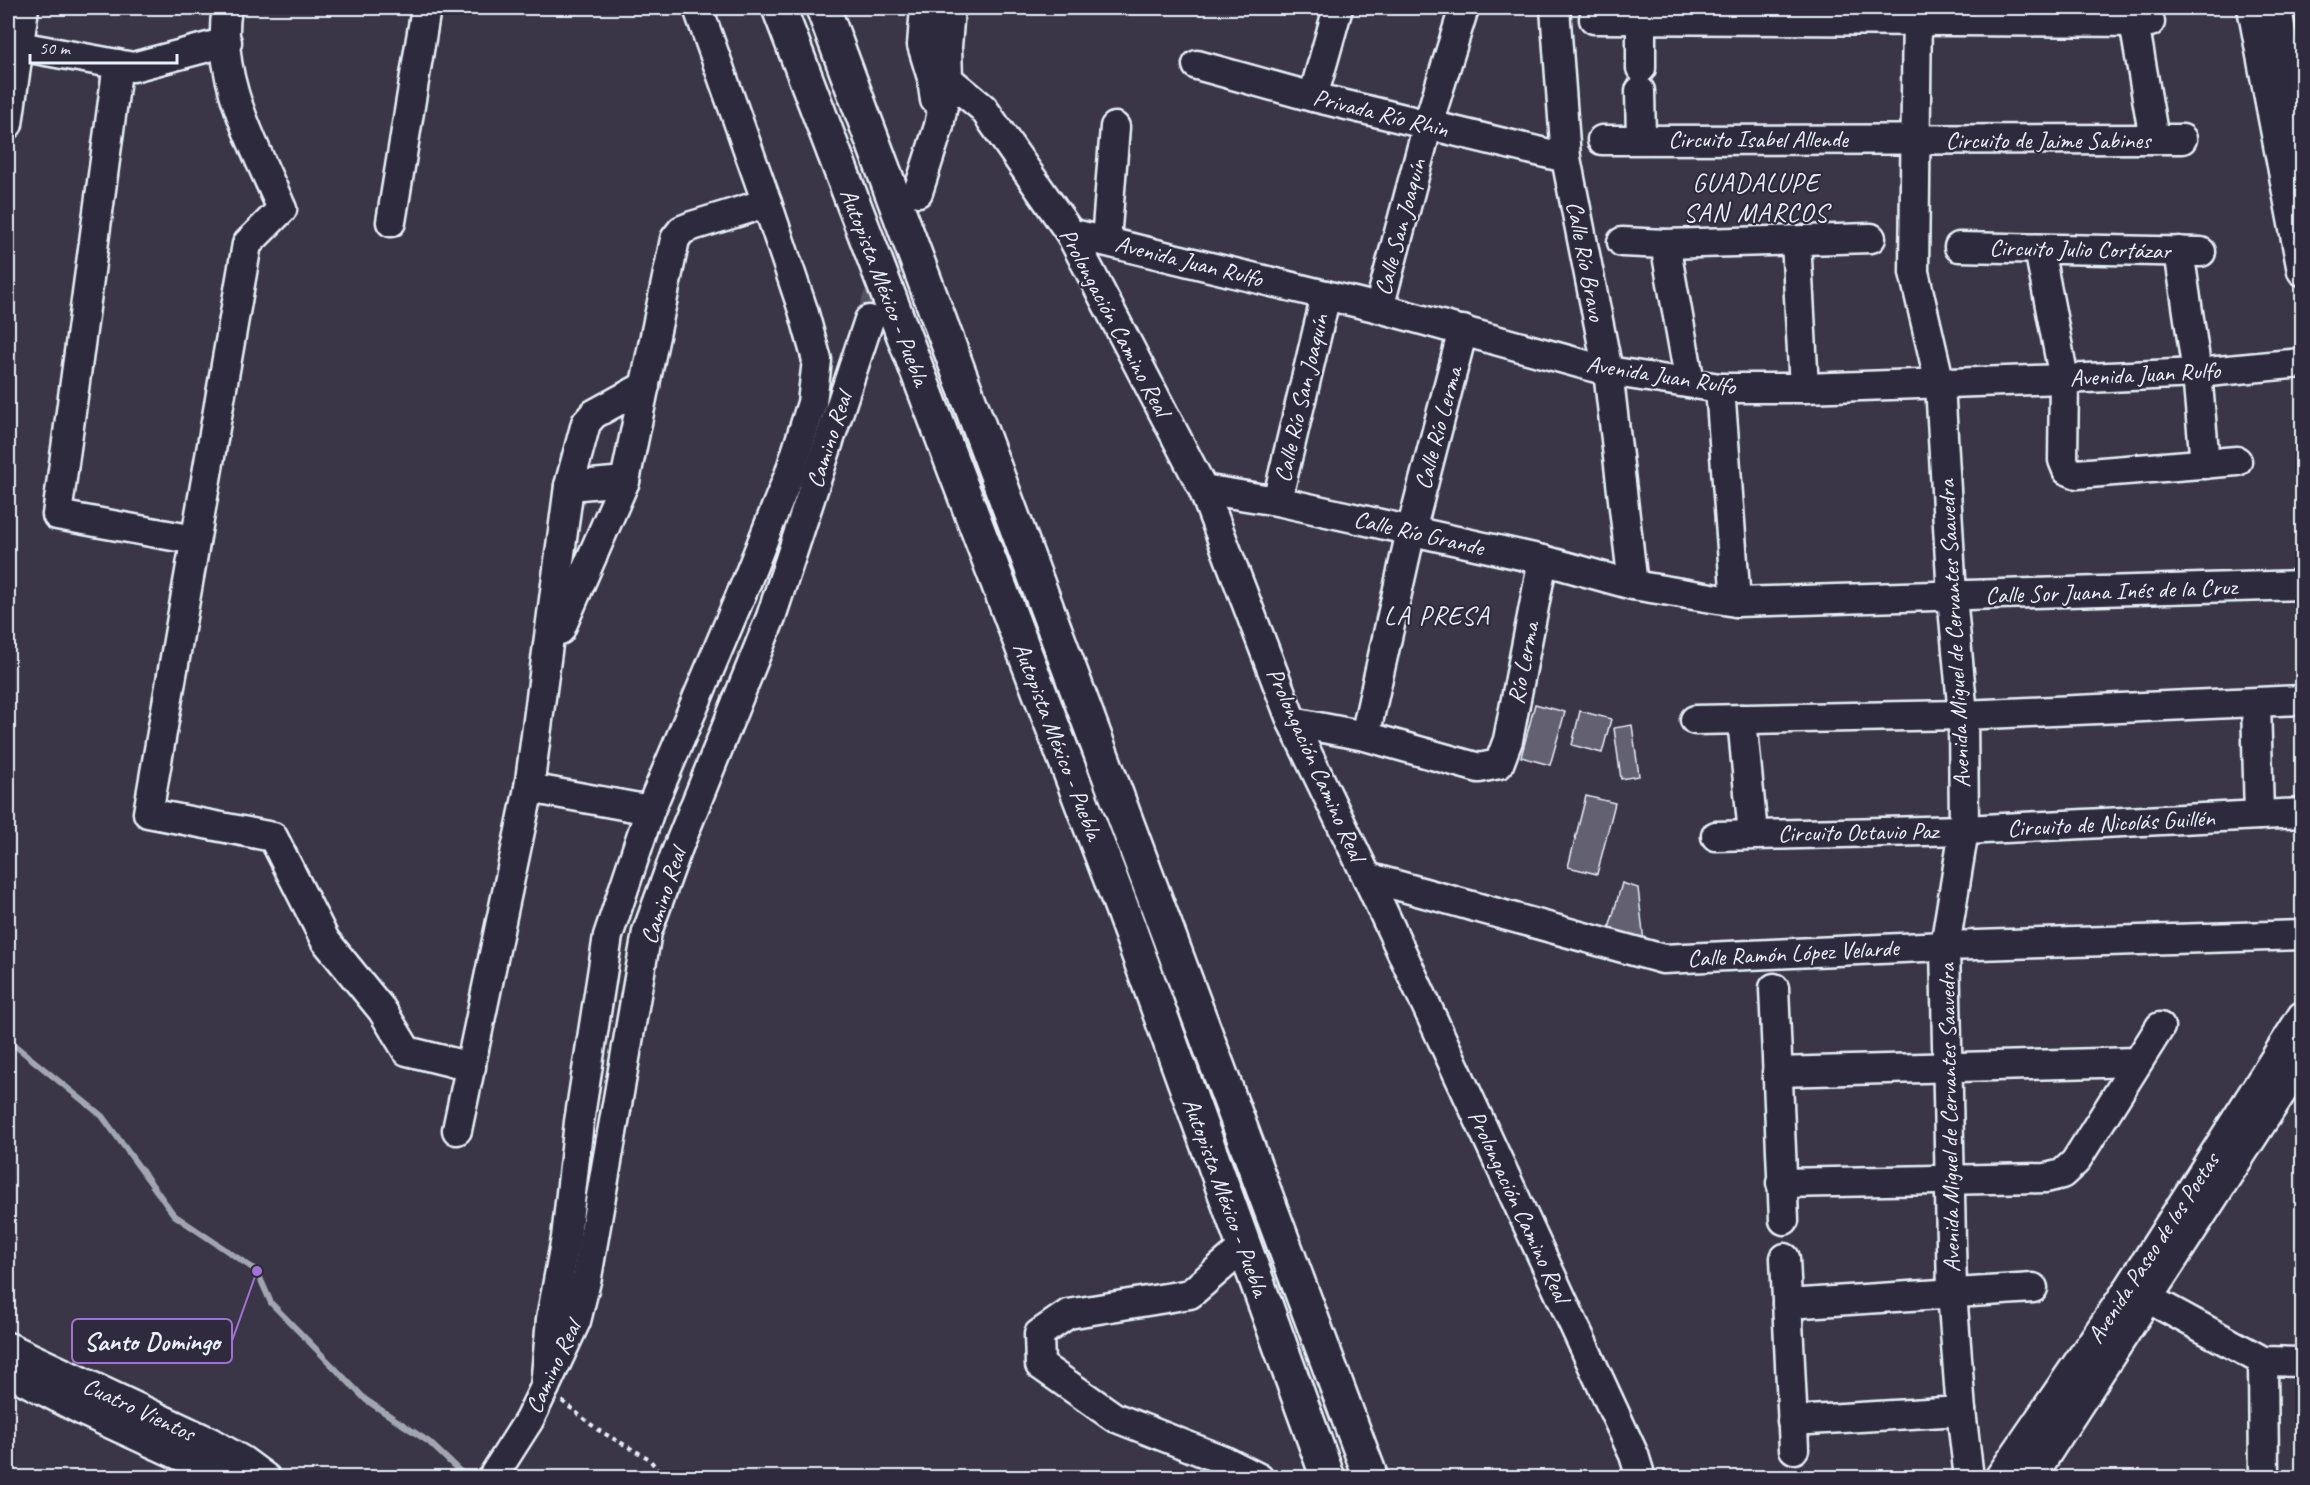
<svg xmlns="http://www.w3.org/2000/svg" width="2310" height="1485" viewBox="0 0 2310 1485" font-family="Caveat,sans-serif">
<rect width="100%" height="100%" fill="#3a3648"/>
<filter id="ink" filterUnits="userSpaceOnUse"><feTurbulence type="fractalNoise" baseFrequency=".0167" numOctaves="2"/><feDisplacementMap in="SourceGraphic" scale="12" xChannelSelector="R" yChannelSelector="G"/><feConvolveMatrix kernelMatrix="1 2 1 2 8 2 1 2 1" color-interpolation-filters="sRGB"/></filter>
<g filter="url(#ink)">
<g fill="none" stroke-linecap="round" stroke-linejoin="round">
<path stroke="#a2a6b1" stroke-width="6" d="M 8,1040 L 102,1116 L 174,1215 L 257,1271 L 271,1303 L 366,1400 L 429,1442 L 467,1478"/>
</g>
<g fill="#636171" stroke="#e8f1f8" stroke-width="1.5">
<path d="M 1535,704 L 1565,712 L 1550,765 L 1521,757 Z"/>
<path d="M 1580,711 L 1611,719 L 1602,753 L 1572,745 Z"/>
<path d="M 1632,725 L 1639,776 L 1621,779 L 1614,728 Z"/>
<path d="M 1586,796 L 1615,803 L 1597,874 L 1568,867 Z"/>
<path d="M 1622,883 L 1638,888 L 1644,942 L 1608,932 Z"/>
</g>
<g fill="none" stroke-linecap="round" stroke-linejoin="round">
<path stroke="#545262" stroke-width="28" stroke-dasharray="28 14" stroke-linecap="butt" d="M 869,320 L 909,216"/>
<defs>
<g id="minor">
<path d="M 227,8 C 215,78 255,146 282,209 L 247,244 L 148,813 L 273,837 L 325,940 L 382,1010 L 407,1051 L 471,1067"/>
<path d="M 925,8 L 922,45 L 932,78 L 935,100"/>
<path d="M 1555,8 L 1566,158 L 1608,371 L 1633,585"/>
<path d="M 1917,8 L 1914,272 L 1940,384 L 1952,596 L 1963,715 L 1964,830 L 1945,946 L 1952,1292 L 1961,1411 L 1969,1478"/>
<path d="M 2252,8 L 2302,271"/>
<path d="M 2277,8 L 2302,155"/>
<path d="M 1641,18 L 1641,68"/>
<path d="M 1594,19 L 2150,22"/>
<path d="M 2134,22 L 2154,139"/>
<path d="M 19,46 L 133,67 L 227,42"/>
<path d="M 118,64 L 57,515 L 195,540"/>
<path d="M 1197,65 L 1313,97 L 1566,158"/>
<path d="M 948,79 L 983,108 L 1070,233 L 1203,489 L 1292,722 L 1367,877 L 1634,1455 L 1641,1478"/>
<path d="M 1640,91 L 1641,138"/>
<path d="M 1313,97 L 1338,8"/>
<path d="M 8,124 L 24,8"/>
<path d="M 1602,140 L 2182,139"/>
<path d="M 918,192 L 939,126 L 948,79 L 947,47 L 950,8"/>
<path d="M 391,222 L 426,8"/>
<path d="M 1070,233 L 1379,308 L 1608,371 L 1720,388 L 1804,388 L 2064,379 L 2197,373 L 2302,363"/>
<path d="M 1106,241 L 1115,127"/>
<path d="M 1796,241 L 1804,388"/>
<path d="M 1622,242 L 1665,244 L 1871,238"/>
<path d="M 1665,244 L 1690,383"/>
<path d="M 1959,247 L 2201,252"/>
<path d="M 2039,249 L 2064,379 L 2063,460 L 2067,470 L 2077,474 L 2237,461"/>
<path d="M 2179,251 L 2197,373 L 2205,464"/>
<path d="M 1379,308 L 1428,124 L 1464,8"/>
<path d="M 1720,388 L 1736,602"/>
<path d="M 569,486 L 625,481"/>
<path d="M 1203,489 L 1277,501 L 1543,560 L 1633,585 L 1736,602 L 2302,585"/>
<path d="M 1277,501 L 1326,295"/>
<path d="M 560,630 L 625,481 L 675,239 L 682,230 L 692,226 L 767,203"/>
<path d="M 2256,703 L 2259,815"/>
<path d="M 1742,719 L 1753,834"/>
<path d="M 1695,720 L 1963,715 L 2302,700"/>
<path d="M 1292,722 L 1365,736 L 1479,768 L 1499,764 L 1508,740 L 1543,560"/>
<path d="M 1365,736 L 1411,531 L 1463,330"/>
<path d="M 529,788 L 650,810"/>
<path d="M 1716,836 L 1964,830 L 2302,813"/>
<path d="M 1367,877 L 1663,959 L 1945,946 L 2302,935"/>
<path d="M 1774,988 L 1784,1220"/>
<path d="M 1777,1072 L 2137,1062"/>
<path d="M 457,1130 L 529,788 L 569,486 L 586,423 L 594,414 L 645,386"/>
<path d="M 1781,1183 L 2046,1178 L 2062,1174 L 2075,1162 L 2160,1027"/>
<path d="M 1244,1247 L 1190,1294 L 1068,1314 L 1039,1334 L 1040,1365 L 1114,1417 L 1223,1460 L 1259,1478"/>
<path d="M 1785,1258 L 1794,1449"/>
<path d="M 2131,1289 L 2263,1361 L 2302,1362"/>
<path d="M 1787,1304 L 2033,1288"/>
<path d="M 8,1347 L 210,1442 L 243,1461 L 266,1478"/>
<path d="M 2263,1361 L 2264,1478"/>
<path d="M 8,1372 L 87,1413 L 194,1462 L 221,1478"/>
<path d="M 545,1387 L 551,1319 L 566,1238 L 579,1122 L 608,936 L 650,810 L 746,583 L 789,475 L 812,403 L 817,360 L 803,310 L 767,203 L 698,8"/>
<path d="M 1792,1421 L 1961,1411"/>
<path d="M 492,1478 L 529,1420 L 545,1387 L 576,1321 L 587,1277 L 647,932 L 675,855 L 771,617 L 869,320"/>
<path d="M 1999,1478 L 2129,1288 L 2302,1016"/>
<path d="M 2031,1478 L 2302,1061"/>
</g>
<g id="highway">
<path d="M 779,8 L 1121,906 L 1328,1478"/>
<path d="M 823,8 L 1371,1478"/>
</g>
</defs>
<use href="#minor" stroke="#e8f1f8" stroke-width="33"/>
<use href="#highway" stroke="#e8f1f8" stroke-width="38"/>
<path stroke="#e8f1f8" stroke-width="4" stroke-dasharray="4.5 4.5" stroke-linecap="butt" d="M 562,1401 L 598,1430 L 648,1458 L 665,1478"/>
<use href="#minor" stroke="#2f2a3d" stroke-width="28"/>
<use href="#highway" stroke="#2f2a3d" stroke-width="33"/>
</g>
</g>
<g text-anchor="middle" dominant-baseline="central" stroke-width="4.5" stroke-linejoin="round" paint-order="stroke">
<g font-size="24" fill="#e8f1f8" stroke="#2f2a3d">
<text transform="translate(1381 113) rotate(14)">Privada Río Rhin</text>
<text x="1758" y="139">Circuito Isabel Allende</text>
<text x="2048" y="140">Circuito de Jaime Sabines</text>
<text transform="translate(1400 227) rotate(-75)">Calle San Joaquín</text>
<text transform="translate(2080 249) rotate(1)">Circuito Julio Cortázar</text>
<text transform="translate(1189 261) rotate(14)">Avenida Juan Rulfo</text>
<text transform="translate(1586 261) rotate(79)">Calle Río Bravo</text>
<text transform="translate(885 287) rotate(69)">Autopista México - Puebla</text>
<text transform="translate(1115 322) rotate(62)">Prolongación Camino Real</text>
<text transform="translate(2145 374) rotate(-3)">Avenida Juan Rulfo</text>
<text transform="translate(1661 375) rotate(9)">Avenida Juan Rulfo</text>
<text transform="translate(1301 398) rotate(-77)">Calle Río San Joaquín</text>
<text transform="translate(1438 428) rotate(-75)">Calle Río Lerma</text>
<text transform="translate(829 440) rotate(-72)">Camino Real</text>
<text transform="translate(1419 533) rotate(13)">Calle Río Grande</text>
<text transform="translate(2111 591) rotate(-2)">Calle Sor Juana Inés de la Cruz</text>
<text transform="translate(1954 634) rotate(-93)">Avenida Miguel de Cervantes Saavedra</text>
<text transform="translate(1523 663) rotate(-79)">Río Lerma</text>
<text transform="translate(1058 741) rotate(69)">Autopista México - Puebla</text>
<text transform="translate(1316 764) rotate(66)">Prolongación Camino Real</text>
<text transform="translate(2111 823) rotate(-3)">Circuito de Nicolás Guillén</text>
<text transform="translate(1858 832) rotate(-1)">Circuito Octavio Paz</text>
<text transform="translate(663 896) rotate(-72)">Camino Real</text>
<text transform="translate(1793 953) rotate(-3)">Calle Ramón López Velarde</text>
<text transform="translate(1949 1118) rotate(-91)">Avenida Miguel de Cervantes Saavedra</text>
<text transform="translate(1226 1197) rotate(70)">Autopista México - Puebla</text>
<text transform="translate(1519 1206) rotate(65)">Prolongación Camino Real</text>
<text transform="translate(2153 1248) rotate(-57)">Avenida Paseo de los Poetas</text>
<text transform="translate(553 1367) rotate(-65)">Camino Real</text>
<text transform="translate(139 1409) rotate(25)">Cuatro Vientos</text>
</g>
<g font-size="26" letter-spacing="1.5" fill="#e8f1f8" stroke="#2f2a3d">
<text x="1756" y="182">GUADALUPE<tspan x="1756" dy="30">SAN MARCOS</tspan></text>
<text x="1437" y="615">LA PRESA</text>
</g>
</g>
<path fill="none" stroke="#a171d3" stroke-width="2" d="M257 1271L232 1341"/>
<circle fill="#a171d3" stroke="#2f2a3d" stroke-width="2" cx="257" cy="1271" r="6"/>
<rect fill="#2f2a3d" stroke="#a171d3" stroke-width="2" x="72" y="1319" width="160" height="44" rx="6"/>
<g font-size="26" text-anchor="middle" font-weight="bold" fill="#e8f1f8">
<text x="152" y="1350">Santo Domingo</text>
</g>
<rect width="2310" height="1485" fill="none" stroke="#2f2a3d" stroke-width="30"/>
<rect x="15" y="15" width="2280" height="1455" fill="none" stroke="#e8f1f8" stroke-width="2" filter="url(#ink)"/>
<path d="M30 54v9h147v-9" fill="none" stroke="#e8f1f8" stroke-width="3"/>
<text x="39" y="54" font-size="18" fill="#e8f1f8" stroke="#2f2a3d" stroke-width="4.5" paint-order="stroke">50 m</text>
</svg>
